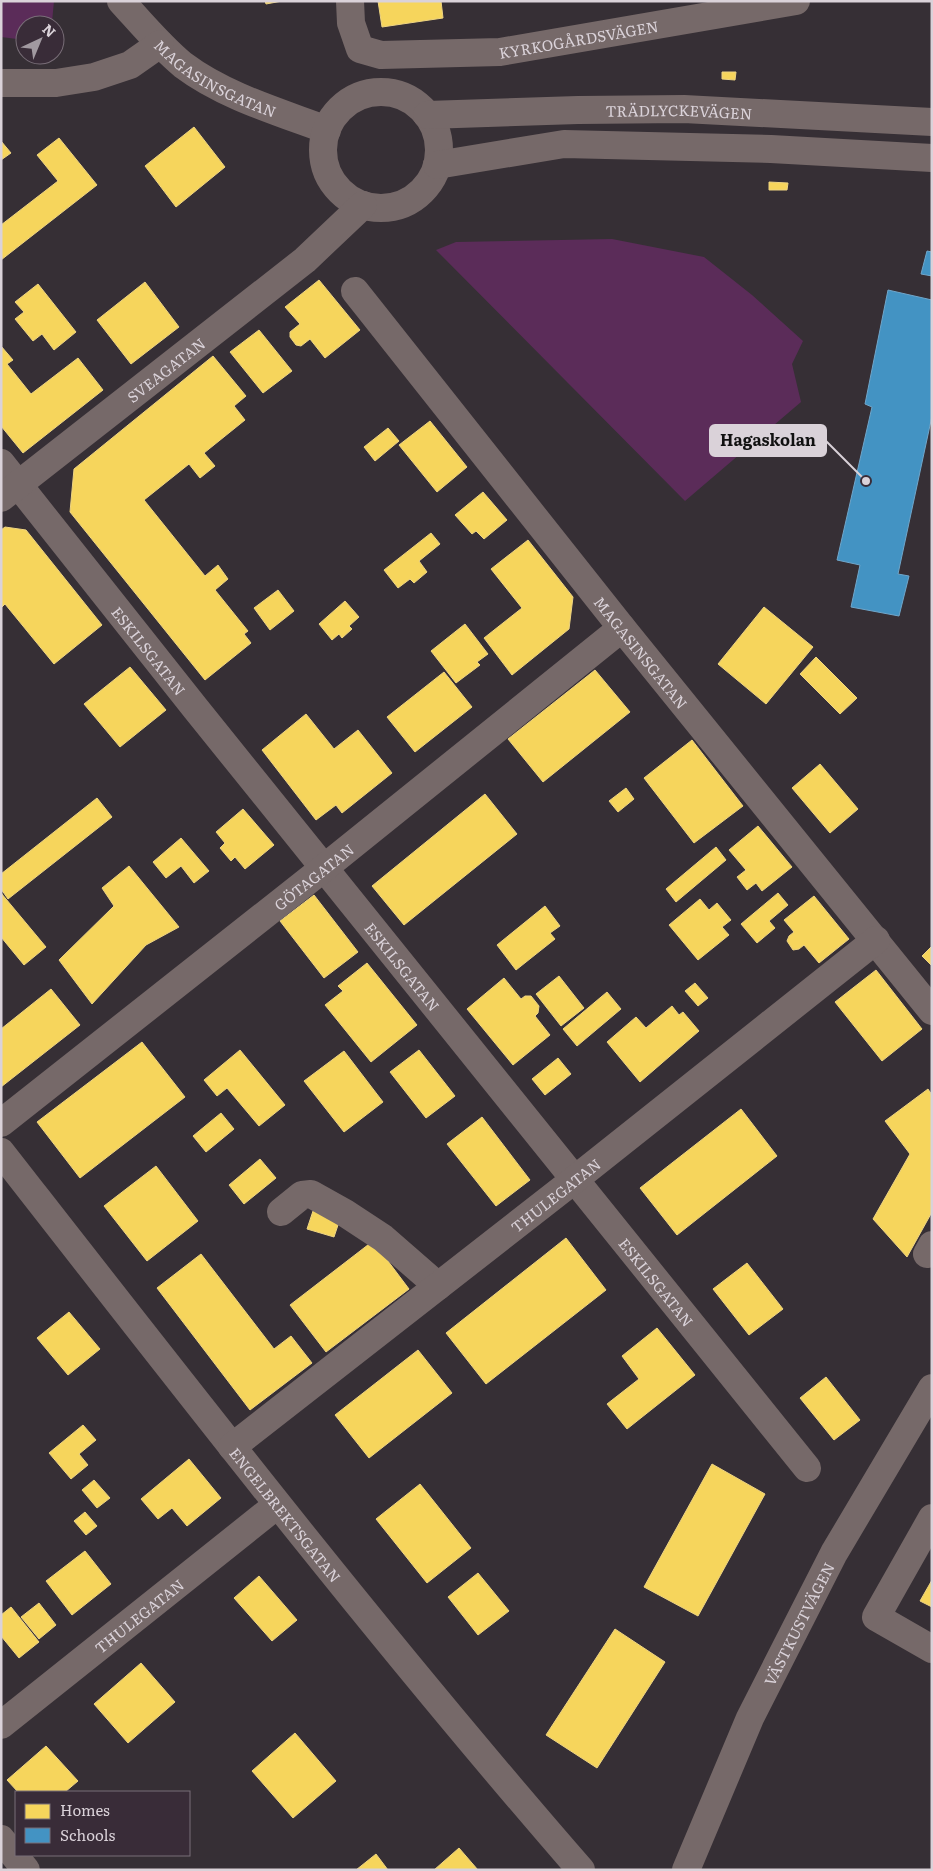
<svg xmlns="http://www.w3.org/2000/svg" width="933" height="1871" viewBox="0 0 933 1871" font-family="Literata,serif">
<rect width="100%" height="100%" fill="#362f35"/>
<g fill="#5b2c59">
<path d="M 1,1 L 54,1 L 52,22 L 47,25 L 25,25 L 25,40 L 1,37 Z"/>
<path d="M 612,239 L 704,257 L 752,295 L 803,341 L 792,364 L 801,402 L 685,501 L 436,250 L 456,242 Z"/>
</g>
<g fill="#f6d55c" stroke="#eed482">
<path d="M 265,1 L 282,1 L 266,4 Z"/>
<path d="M 378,1 L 441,1 L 443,18 L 382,27 Z"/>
<path d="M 722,72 L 736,72 L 735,80 L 722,79 Z"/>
<path d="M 194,127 L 225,167 L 176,207 L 145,166 Z"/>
<path d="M 59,138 L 97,185 L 1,260 L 1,225 L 58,181 L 37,155 Z"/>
<path d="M 1,141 L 11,153 L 1,160 Z"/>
<path d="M 769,182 L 788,183 L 787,190 L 769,190 Z"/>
<path d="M 319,280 L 360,330 L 325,358 L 310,339 L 301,346 L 296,345 L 290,337 L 290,332 L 300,324 L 285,307 Z"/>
<path d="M 145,282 L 179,327 L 131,364 L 97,320 Z"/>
<path d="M 38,284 L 76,332 L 54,350 L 42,334 L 33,341 L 15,319 L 24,312 L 15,302 Z"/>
<path d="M 259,330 L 292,371 L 263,393 L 230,352 Z"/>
<path d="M 1,346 L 13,360 L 7,364 L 31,394 L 78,358 L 103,390 L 23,453 L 1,426 Z"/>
<path d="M 213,356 L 246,396 L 234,406 L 245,420 L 204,453 L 215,466 L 200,478 L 189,464 L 144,500 L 205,576 L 218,565 L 228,579 L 215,590 L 248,631 L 244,634 L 251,643 L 205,680 L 70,512 L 74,469 Z"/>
<path d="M 430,421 L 467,467 L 437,492 L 399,445 Z"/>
<path d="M 388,428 L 399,441 L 375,461 L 364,447 Z"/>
<path d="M 483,492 L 507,520 L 484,539 L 476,531 L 472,534 L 455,515 Z"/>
<path d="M 5,527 L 26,530 L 102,625 L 54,664 L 5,604 L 1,608 L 1,530 Z"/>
<path d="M 431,533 L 440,544 L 419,561 L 427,572 L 414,583 L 410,579 L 398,588 L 384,570 Z"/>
<path d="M 528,540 L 573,597 L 569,629 L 512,675 L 484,638 L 522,608 L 491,569 Z"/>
<path d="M 278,590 L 294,611 L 270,630 L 254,608 Z"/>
<path d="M 345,601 L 359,617 L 349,626 L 352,629 L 342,638 L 339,634 L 332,640 L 319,624 Z"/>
<path d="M 764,607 L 813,647 L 766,704 L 718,664 Z"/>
<path d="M 465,624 L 488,654 L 477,662 L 480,665 L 456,683 L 431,651 Z"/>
<path d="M 816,657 L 857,698 L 840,714 L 800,674 Z"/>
<path d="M 130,667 L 166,710 L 120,747 L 84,704 Z"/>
<path d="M 595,670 L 630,712 L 543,782 L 508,739 Z"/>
<path d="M 444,672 L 472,707 L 415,752 L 387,717 Z"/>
<path d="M 306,714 L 334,749 L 358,730 L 392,773 L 342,813 L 336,805 L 316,820 L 262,750 Z"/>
<path d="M 692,740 L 743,806 L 694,843 L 644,778 Z"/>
<path d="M 820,764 L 858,809 L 830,833 L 792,788 Z"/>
<path d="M 626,788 L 634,799 L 618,812 L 609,801 Z"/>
<path d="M 485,794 L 517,834 L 404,925 L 372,886 Z"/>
<path d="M 97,798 L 112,817 L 8,899 L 1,889 L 1,874 Z"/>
<path d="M 243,809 L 274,845 L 245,869 L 235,857 L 231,861 L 220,848 L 225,843 L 216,832 Z"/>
<path d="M 758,826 L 792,867 L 762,891 L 756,883 L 747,890 L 737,877 L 746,870 L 729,850 Z"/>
<path d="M 181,838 L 209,871 L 194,883 L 181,866 L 166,878 L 153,862 Z"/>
<path d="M 716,847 L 726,860 L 676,902 L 666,889 Z"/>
<path d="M 129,866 L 179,927 L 146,945 L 92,1004 L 59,960 L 114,906 L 102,888 Z"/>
<path d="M 1,893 L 46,947 L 24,965 L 1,937 Z"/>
<path d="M 778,893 L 788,905 L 769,921 L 775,928 L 757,943 L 741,924 Z"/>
<path d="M 314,895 L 358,952 L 324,978 L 280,921 Z"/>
<path d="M 814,896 L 849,939 L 819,963 L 804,945 L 799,949 L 793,950 L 787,941 L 789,936 L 794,932 L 784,920 Z"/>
<path d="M 700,899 L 709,910 L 717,903 L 731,920 L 722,927 L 729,935 L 698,960 L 669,925 Z"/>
<path d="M 545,906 L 560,926 L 550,933 L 555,939 L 516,970 L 497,945 Z"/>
<path d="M 932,946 L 932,966 L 922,956 Z"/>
<path d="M 367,963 L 417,1025 L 371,1062 L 325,1005 L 343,991 L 338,986 Z"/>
<path d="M 876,970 L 922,1029 L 882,1061 L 835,1002 Z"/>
<path d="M 559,976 L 584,1008 L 561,1026 L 536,994 Z"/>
<path d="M 504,978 L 521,999 L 525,996 L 531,996 L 539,1006 L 538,1013 L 535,1016 L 550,1035 L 513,1065 L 467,1009 Z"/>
<path d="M 695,983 L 708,998 L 698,1006 L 685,991 Z"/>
<path d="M 51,989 L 80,1025 L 1,1087 L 1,1029 Z"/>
<path d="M 607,992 L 621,1009 L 577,1046 L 563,1029 Z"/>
<path d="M 672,1006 L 679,1015 L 683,1012 L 699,1031 L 640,1082 L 607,1042 L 636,1017 L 646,1028 Z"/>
<path d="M 142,1042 L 185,1097 L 80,1178 L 37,1122 Z"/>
<path d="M 240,1050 L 285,1105 L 259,1126 L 227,1088 L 217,1096 L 204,1080 Z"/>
<path d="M 419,1050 L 455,1096 L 426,1118 L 390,1072 Z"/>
<path d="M 344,1051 L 383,1102 L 344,1132 L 304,1081 Z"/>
<path d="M 558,1058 L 571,1074 L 545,1095 L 532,1079 Z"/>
<path d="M 928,1089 L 932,1095 L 932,1212 L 907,1257 L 873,1219 L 910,1154 L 885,1121 Z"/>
<path d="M 741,1109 L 777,1156 L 677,1235 L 640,1188 Z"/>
<path d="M 221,1113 L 234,1129 L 206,1152 L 193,1136 Z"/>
<path d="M 482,1117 L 530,1180 L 496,1206 L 447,1144 Z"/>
<path d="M 260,1159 L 276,1178 L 244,1204 L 229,1185 Z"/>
<path d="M 156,1166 L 198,1221 L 147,1261 L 104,1206 Z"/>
<path d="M 313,1211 L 340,1219 L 334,1237 L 307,1229 Z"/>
<path d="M 566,1238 L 606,1290 L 486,1384 L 446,1333 Z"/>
<path d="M 373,1241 L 409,1289 L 326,1352 L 290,1305 Z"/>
<path d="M 201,1254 L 274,1349 L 291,1336 L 312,1363 L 250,1410 L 157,1288 Z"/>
<path d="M 747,1263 L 783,1309 L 749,1335 L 713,1289 Z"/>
<path d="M 69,1312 L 100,1349 L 68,1375 L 37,1338 Z"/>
<path d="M 657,1328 L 695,1375 L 627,1429 L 607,1404 L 639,1379 L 622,1356 Z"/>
<path d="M 418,1350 L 452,1393 L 369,1458 L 335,1415 Z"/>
<path d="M 826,1377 L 860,1420 L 834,1440 L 800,1398 Z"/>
<path d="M 83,1425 L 96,1440 L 79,1454 L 88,1465 L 71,1479 L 49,1453 Z"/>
<path d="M 189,1459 L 221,1498 L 187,1526 L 172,1508 L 158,1519 L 141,1499 Z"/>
<path d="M 712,1464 L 765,1494 L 698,1616 L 644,1587 Z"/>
<path d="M 94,1480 L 110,1498 L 97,1508 L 82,1490 Z"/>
<path d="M 420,1484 L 471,1548 L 427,1583 L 376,1519 Z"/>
<path d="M 85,1512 L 97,1526 L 86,1535 L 74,1521 Z"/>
<path d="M 85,1551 L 111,1584 L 72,1615 L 46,1581 Z"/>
<path d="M 478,1573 L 509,1611 L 478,1635 L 448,1597 Z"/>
<path d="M 259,1576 L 297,1620 L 272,1641 L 234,1598 Z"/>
<path d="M 932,1580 L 932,1607 L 920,1601 Z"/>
<path d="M 39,1603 L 56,1625 L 39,1639 L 21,1617 Z"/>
<path d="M 11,1607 L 39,1642 L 19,1658 L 1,1636 L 1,1615 Z"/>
<path d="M 615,1629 L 665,1662 L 597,1768 L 546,1735 Z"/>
<path d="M 141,1663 L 175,1702 L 128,1743 L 94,1704 Z"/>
<path d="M 295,1733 L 336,1781 L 293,1818 L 252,1771 Z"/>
<path d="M 46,1746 L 78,1781 L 65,1792 L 18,1792 L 7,1780 Z"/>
<path d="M 459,1848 L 478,1870 L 434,1870 Z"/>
<path d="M 376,1854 L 388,1870 L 356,1870 Z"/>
</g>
<g fill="#4393c3" stroke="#70a6ca">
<path d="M 927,251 L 932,252 L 932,276 L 921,274 Z"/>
<path d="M 888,290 L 932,300 L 932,416 L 898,574 L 909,576 L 899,616 L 851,607 L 860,565 L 837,560 L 872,407 L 865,404 Z"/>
</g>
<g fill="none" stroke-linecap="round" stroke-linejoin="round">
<g stroke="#766969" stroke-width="28">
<path id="s1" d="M 121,1 C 141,23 160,46 183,65 C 224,96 279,112 327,130"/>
<path id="s2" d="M 350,1 L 351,23 L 360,49 L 381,55 L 500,52 L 796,1"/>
<path d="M 1,83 L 56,83 L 94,77 L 130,65 L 160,44"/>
<circle cx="381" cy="150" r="58"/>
<path id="s3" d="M 427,115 L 578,110 L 684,109 L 932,122"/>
<path d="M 437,165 L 564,144 L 771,149 L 932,158"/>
<path id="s4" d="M 355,291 L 622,628 L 932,1011"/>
<path id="s5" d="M 1,463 L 196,709 L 807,1468"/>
<path id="s6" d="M 1,498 L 305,260 L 363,205"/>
<path id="s7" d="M 1,1123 L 324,868 L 622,628"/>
<path id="s8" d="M 1,1152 C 190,1394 379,1638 581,1870"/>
<path d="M 281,1212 L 302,1195 L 311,1194 L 345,1213 L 383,1238 L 438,1286"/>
<path d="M 927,1254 L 932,1245"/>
<path id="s9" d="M 232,1447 L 574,1180 L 876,940"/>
<path d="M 932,1518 L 876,1617 L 932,1649"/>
<path id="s10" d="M 1,1725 L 277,1505"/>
<path d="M 1,1839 L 26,1870"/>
<path id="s11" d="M 686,1870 L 750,1718 L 834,1553 L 932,1388"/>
</g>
</g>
<g text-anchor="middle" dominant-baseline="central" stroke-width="5" stroke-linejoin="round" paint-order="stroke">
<g font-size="15" fill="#dad2d9" stroke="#392c38">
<text stroke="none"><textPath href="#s2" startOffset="270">KYRKOGÅRDSVÄGEN</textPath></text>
<text stroke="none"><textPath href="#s1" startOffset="124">MAGASINSGATAN</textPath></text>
<text stroke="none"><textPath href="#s3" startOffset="252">TRÄDLYCKEVÄGEN</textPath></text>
<text stroke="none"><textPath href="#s6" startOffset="209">SVEAGATAN</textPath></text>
<text stroke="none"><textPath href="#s5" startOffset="239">ESKILSGATAN</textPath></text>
<text stroke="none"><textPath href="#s4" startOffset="461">MAGASINSGATAN</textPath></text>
<text stroke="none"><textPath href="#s7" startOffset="398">GÖTAGATAN</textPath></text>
<text stroke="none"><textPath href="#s5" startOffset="644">ESKILSGATAN</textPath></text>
<text stroke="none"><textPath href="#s9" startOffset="410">THULEGATAN</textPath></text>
<text stroke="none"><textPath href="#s5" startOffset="1049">ESKILSGATAN</textPath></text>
<text stroke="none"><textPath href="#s8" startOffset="461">ENGELBREKTSGATAN</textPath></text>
<text stroke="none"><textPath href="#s10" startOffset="176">THULEGATAN</textPath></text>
<text stroke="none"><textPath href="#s11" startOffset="271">VÄSTKUSTVÄGEN</textPath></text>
</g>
</g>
<path fill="none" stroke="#dad2d9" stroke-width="2" d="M866 481L826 441"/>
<circle fill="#dad2d9" stroke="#392c38" stroke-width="2" cx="866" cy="481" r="5"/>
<rect fill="#dad2d9" stroke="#dad2d9" stroke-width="2" x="710" y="425" width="116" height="31" rx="5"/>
<g font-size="16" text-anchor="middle" font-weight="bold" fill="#111">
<text x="768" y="446">Hagaskolan</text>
</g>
<rect width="933" height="1871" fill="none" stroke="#dad2d9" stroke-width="5"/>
<rect x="15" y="1791" width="175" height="65" fill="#392c38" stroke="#796e78"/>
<rect x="25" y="1804" width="25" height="15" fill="#f6d55c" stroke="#796e78"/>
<text x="60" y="1816" font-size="15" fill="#dad2d9">Homes</text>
<rect x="25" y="1828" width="25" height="15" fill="#4393c3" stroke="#796e78"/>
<text x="60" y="1841" font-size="15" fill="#dad2d9">Schools</text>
<g transform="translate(40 40) rotate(44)"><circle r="24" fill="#392c38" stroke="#796e78"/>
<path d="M0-4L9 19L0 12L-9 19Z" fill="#a199a0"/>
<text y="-8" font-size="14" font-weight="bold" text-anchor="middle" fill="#dad2d9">N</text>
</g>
</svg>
